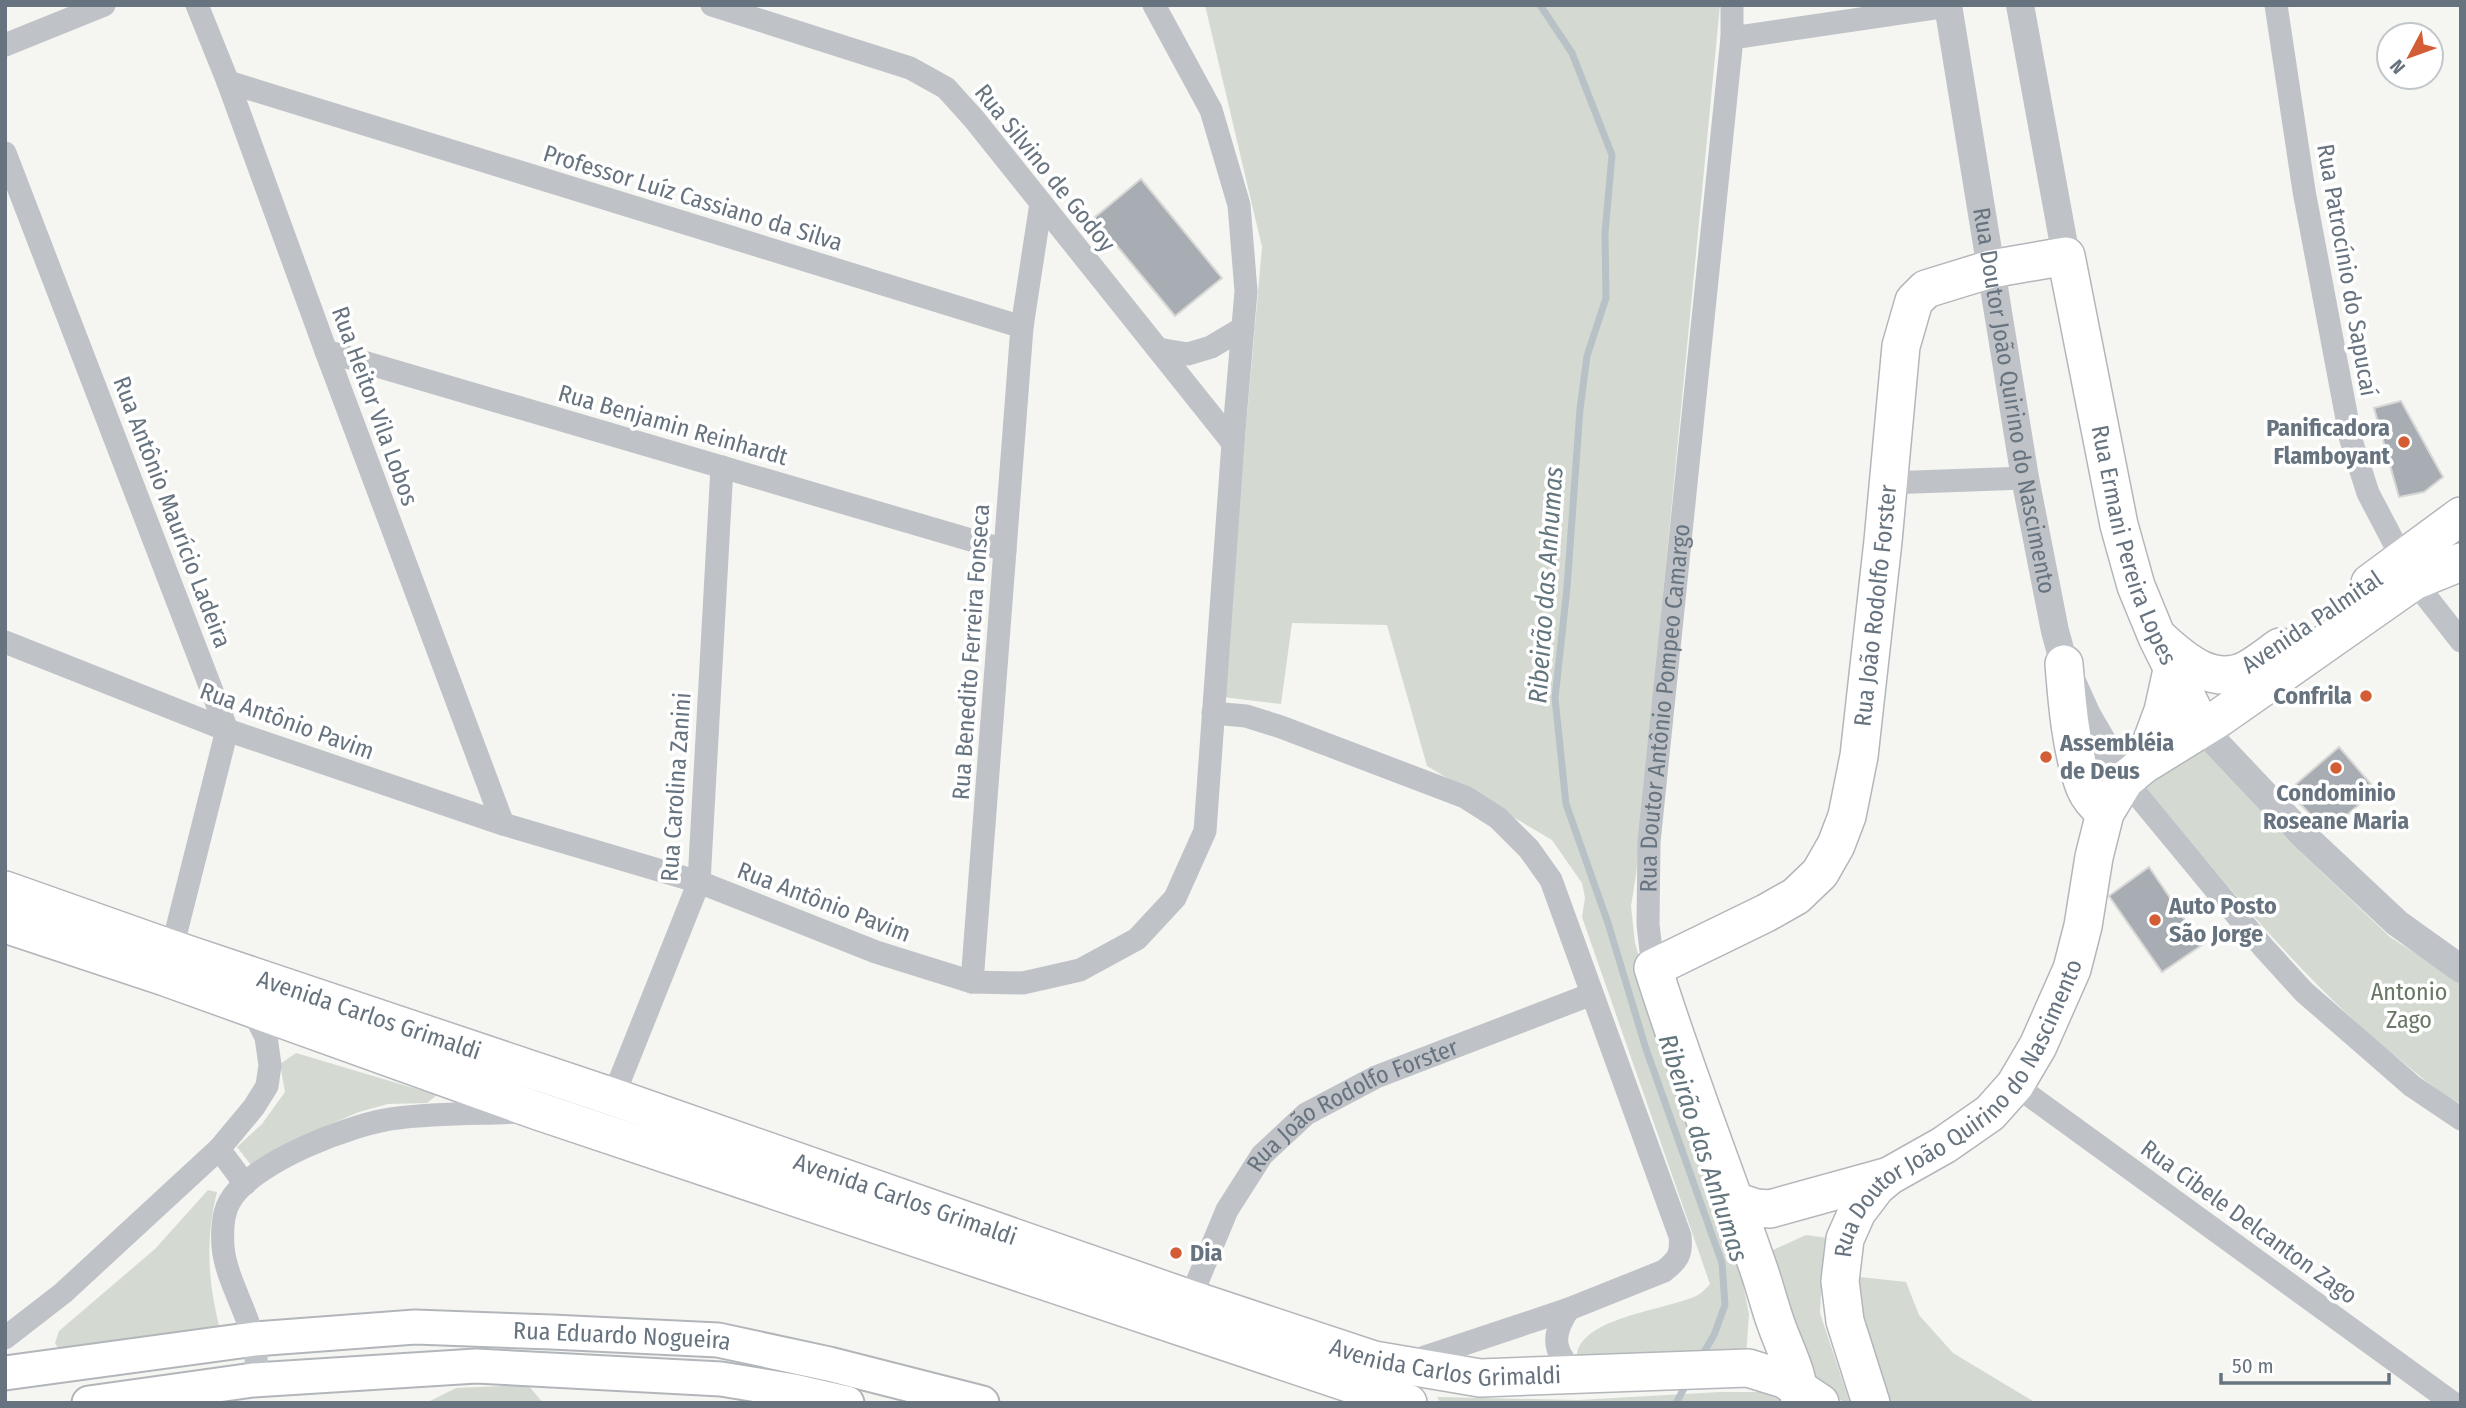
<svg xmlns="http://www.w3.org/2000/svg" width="2466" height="1408" viewBox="0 0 2466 1408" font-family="'Fira Sans Condensed',sans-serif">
<rect width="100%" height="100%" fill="#f5f5f2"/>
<g fill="#d4dad2">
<path d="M 1205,5 L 1720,5 L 1636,875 L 1631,906 L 1635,943 L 1664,1043 L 1741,1274 L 1749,1314 L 1746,1357 L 1578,1364 C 1566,1318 1671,1310 1698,1295 C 1702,1293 1707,1287 1710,1284 L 1582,917 L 1585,898 L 1582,883 L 1552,840 L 1427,766 L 1387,625 L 1292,623 L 1281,704 L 1222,697 L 1262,247 Z"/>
<path d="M 2201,743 L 2288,840 L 2390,937 L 2461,983 L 2461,1104 C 2434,1090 2412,1069 2388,1050 C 2294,972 2220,876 2142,783 Z"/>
<path d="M 296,1053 L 437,1095 L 427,1103 L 388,1104 L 359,1112 L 326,1126 L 251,1165 L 237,1147 L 262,1124 L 285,1092 L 280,1064 Z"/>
<path d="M 208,1190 L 217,1192 C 205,1241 208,1282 220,1330 L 61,1353 L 55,1343 L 59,1331 L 155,1249 Z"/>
<path d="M 1806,1235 L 1828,1238 L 1831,1243 L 1822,1274 L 1820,1313 L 1850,1403 L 1846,1403 L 1808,1382 L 1762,1255 Z"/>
<path d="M 1851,1276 L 1906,1282 L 1919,1315 L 1953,1353 L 2036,1403 L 1884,1403 Z"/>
<path d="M 528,1385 L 543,1403 L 426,1403 L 456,1388 Z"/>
<path d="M 1720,1392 L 1761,1392 L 1790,1399 L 1790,1403 L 1441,1403 L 1437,1397 L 1578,1400 Z"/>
</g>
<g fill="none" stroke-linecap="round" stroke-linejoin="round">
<g stroke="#b8c1c6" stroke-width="7">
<path d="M 1540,5 L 1572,53 L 1612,155 L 1605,233 L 1606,298 L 1587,356 L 1580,409 L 1567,588 L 1555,698 L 1566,804 L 1608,923 L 1646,1049 L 1722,1263 L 1725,1305 L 1714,1335 L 1701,1357"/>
<path d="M 1676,1403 L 1687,1383"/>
</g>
</g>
<g fill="#a7adb2" stroke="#d7d7d5" stroke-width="2">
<path d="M 1141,179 L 1222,278 L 1175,316 L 1094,218 Z"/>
<path d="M 2401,401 L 2443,477 L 2424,492 L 2399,497 L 2374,408 Z"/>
<path d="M 2339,747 L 2376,790 L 2327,832 L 2288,791 Z"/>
<path d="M 2149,867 L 2202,945 L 2162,972 L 2109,896 Z"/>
</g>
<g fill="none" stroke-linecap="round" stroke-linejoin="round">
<defs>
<g id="secondary">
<path id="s4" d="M 5,1373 L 254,1339 L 415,1327 L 552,1332 L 718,1340 L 829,1364 L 982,1403"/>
<path d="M 89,1403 L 253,1380 L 476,1366 L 721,1379 L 794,1391 L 847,1403"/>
</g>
<g id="primary">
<path d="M 2370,583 L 2461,516"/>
<path d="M 2161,640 C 2185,662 2215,687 2248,669 C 2259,663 2270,654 2280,647"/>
<path d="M 2064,664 C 2067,702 2071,752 2085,788 C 2089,798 2097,806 2105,813"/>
<path d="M 2143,765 L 2163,711 L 2172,670"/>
<path id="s5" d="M 5,890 L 172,949 L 613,1097 L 1190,1299 L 1374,1360 L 1480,1378 L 1748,1368 L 1784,1379 L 1820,1403"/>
<path d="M 5,924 L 165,977 L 538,1111 L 1408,1403"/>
<path d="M 1732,1200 L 1756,1208 L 1770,1209 L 1889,1176"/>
<path id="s6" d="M 1800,1402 C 1799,1373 1784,1348 1775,1321 C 1769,1304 1765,1287 1759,1270 C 1724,1169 1685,1070 1653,968 L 1766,913 L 1796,896 L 1820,873 L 1836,845 L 1847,816 L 1859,756 L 1883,541 L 1901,346 L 1914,301 L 1926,289 L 1991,269 L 2066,256 L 2119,525 L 2136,586 L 2157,637 L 2202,728"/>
<path id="s7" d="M 1871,1403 L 1845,1321 L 1840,1281 L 1845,1239 L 1857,1212 L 1876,1187 L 1889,1176 L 1944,1145 L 1990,1113 L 2015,1085 L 2038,1046 L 2072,969 L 2083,926 L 2094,857 L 2105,813 L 2125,780 L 2143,765 L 2219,718 L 2414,581 L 2461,562"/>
</g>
</defs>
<use href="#secondary" stroke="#b2b6ba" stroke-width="37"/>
<use href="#primary" stroke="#b3b6ba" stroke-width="40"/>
<g stroke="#bfc2c6" stroke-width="23">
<path d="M 197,5 L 228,82 L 326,351 L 503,824"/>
<path d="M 712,5 L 910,68 L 946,88 L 974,119 L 1233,443"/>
<path d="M 2276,5 L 2304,191 L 2351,440 L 2368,493 L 2414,581 L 2461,641"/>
<path d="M 1732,38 L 1948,6"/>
<path d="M 5,45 L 104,5"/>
<path d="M 228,82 L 1022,327 L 1041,203"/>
<path d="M 5,153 L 227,730 L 169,960"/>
<path d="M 1158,349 L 1188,354 L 1211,347 L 1243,328"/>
<path d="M 326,351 L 1005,550"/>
<path d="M 1888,483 L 2025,478"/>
<path d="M 5,642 L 227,730 L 503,824 L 699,882 L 876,952 L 972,982 L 1023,983 L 1080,970 L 1137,939 L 1175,898 L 1205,831 L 1233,443 L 1246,291 L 1239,205 L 1211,110 L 1154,5"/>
<path d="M 1213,713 L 1246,716 L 1281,727 L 1465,797 L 1498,818 L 1529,849 L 1551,880 L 1680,1236 C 1682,1254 1678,1260 1664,1271 L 1569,1309 L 1410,1362"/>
<path d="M 2125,780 L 2263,947 L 2304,992 L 2412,1086 L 2461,1119"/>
<path id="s1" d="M 1653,968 L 1648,924 L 1649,842 L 1732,38 L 1732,5"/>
<path d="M 972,982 L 1022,327"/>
<path d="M 2015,1085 L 2453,1403"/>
<path d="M 613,1097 L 699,882 L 722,467"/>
<path d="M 219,1149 L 245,1184"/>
<path id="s2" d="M 1190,1299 L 1227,1210 L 1262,1155 L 1306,1114 L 1376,1077 L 1592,994"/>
<path d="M 1569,1309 C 1550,1336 1553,1354 1578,1375"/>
<path d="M 5,1338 L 63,1293 L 219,1149 L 254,1107 L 267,1086 L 270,1065 L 266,1037 L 252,1010"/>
<path d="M 253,1380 C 268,1338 227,1291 223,1247 C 222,1232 222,1214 230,1201 C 252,1162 355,1122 398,1118 C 439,1113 480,1114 521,1112"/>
</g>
<g stroke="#bfc2c6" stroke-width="28">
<path id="s3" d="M 1948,5 L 2025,478 L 2055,631 L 2064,664 L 2087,715 L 2125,780"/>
<path d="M 2020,5 L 2066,256"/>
<path d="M 2202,728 L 2301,833 L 2397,923 L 2461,969"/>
</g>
<use href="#secondary" stroke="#fff" stroke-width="33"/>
<use href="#primary" stroke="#fff" stroke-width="37"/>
</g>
<g fill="#d35d34" stroke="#fff" stroke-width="2.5">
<circle cx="2404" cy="442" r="7"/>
<circle cx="2366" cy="696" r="7"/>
<circle cx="2046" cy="757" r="7"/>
<circle cx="2336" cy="768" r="7"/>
<circle cx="2155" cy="920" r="7"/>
<circle cx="1176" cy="1253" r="7"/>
</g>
<g text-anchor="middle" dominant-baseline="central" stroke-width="7" stroke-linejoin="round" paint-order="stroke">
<g font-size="24" fill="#677480" stroke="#fff">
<text transform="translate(1045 168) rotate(51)">Rua Silvino de Godoy</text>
<text transform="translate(693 198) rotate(17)">Professor Luíz Cassiano da Silva</text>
<text transform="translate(2347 270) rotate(80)">Rua Patrocínio do Sapucaí</text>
<text stroke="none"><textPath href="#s3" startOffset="401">Rua Doutor João Quirino do Nascimento</textPath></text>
<text transform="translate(375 406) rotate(70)">Rua Heitor Vila Lobos</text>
<text transform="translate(673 425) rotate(16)">Rua Benjamin Reinhardt</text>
<text transform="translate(172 512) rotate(69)">Rua Antônio Maurício Ladeira</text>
<text stroke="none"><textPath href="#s6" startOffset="1694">Rua Ermani Pereira Lopes</textPath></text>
<text stroke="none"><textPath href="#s6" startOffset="928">Rua João Rodolfo Forster</textPath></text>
<text transform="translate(2312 622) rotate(-34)">Avenida Palmital</text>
<text transform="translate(971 652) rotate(-86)">Rua Benedito Ferreira Fonseca</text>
<text stroke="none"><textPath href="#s1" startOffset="261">Rua Doutor Antônio Pompeo Camargo</textPath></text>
<text transform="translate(287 721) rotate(20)">Rua Antônio Pavim</text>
<text transform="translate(676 787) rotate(-86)">Rua Carolina Zanini</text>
<text transform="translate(824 902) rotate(21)">Rua Antônio Pavim</text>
<text stroke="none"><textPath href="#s5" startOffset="385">Avenida Carlos Grimaldi</textPath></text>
<text stroke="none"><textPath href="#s7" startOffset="346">Rua Doutor João Quirino do Nascimento</textPath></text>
<text stroke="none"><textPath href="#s2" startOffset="266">Rua João Rodolfo Forster</textPath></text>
<text stroke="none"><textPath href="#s5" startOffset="952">Avenida Carlos Grimaldi</textPath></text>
<text transform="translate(2249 1222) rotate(36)">Rua Cibele Delcanton Zago</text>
<text stroke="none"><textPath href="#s4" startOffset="620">Rua Eduardo Nogueira</textPath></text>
<text stroke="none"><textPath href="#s5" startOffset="1519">Avenida Carlos Grimaldi</textPath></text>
</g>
<g font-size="24" font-weight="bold" fill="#677480" stroke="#fff" text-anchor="start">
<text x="2390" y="428" text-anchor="end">Panificadora<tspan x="2390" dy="28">Flamboyant</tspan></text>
<text x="2352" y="696" text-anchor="end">Confrila</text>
<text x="2060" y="743">Assembléia<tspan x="2060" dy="28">de Deus</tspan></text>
<text x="2336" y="793" text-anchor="middle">Condominio<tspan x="2336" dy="28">Roseane Maria</tspan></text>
<text x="2169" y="906">Auto Posto<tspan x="2169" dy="28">São Jorge</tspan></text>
<text x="1190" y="1253">Dia</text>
</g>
<g font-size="24" fill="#697865" stroke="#fff">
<text x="2409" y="992">Antonio<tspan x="2409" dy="28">Zago</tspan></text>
</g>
<g font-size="26" font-style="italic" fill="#63757d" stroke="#fff">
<text transform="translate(1546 585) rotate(-86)">Ribeirão das Anhumas</text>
<text transform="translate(1703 1148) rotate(72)">Ribeirão das Anhumas</text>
</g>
</g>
<rect width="2466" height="1408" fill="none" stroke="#677480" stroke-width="14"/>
<g transform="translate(2410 56) rotate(229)"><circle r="33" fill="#ffffff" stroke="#c2c7cc" stroke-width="2"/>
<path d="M0-5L12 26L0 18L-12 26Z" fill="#d35d34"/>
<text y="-10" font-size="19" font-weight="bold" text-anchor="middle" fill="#677480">N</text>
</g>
<path d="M2221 1373v10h168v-10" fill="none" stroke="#677480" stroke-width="3.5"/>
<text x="2232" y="1373" font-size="21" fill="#677480" stroke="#ffffff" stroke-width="5" paint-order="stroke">50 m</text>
</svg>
